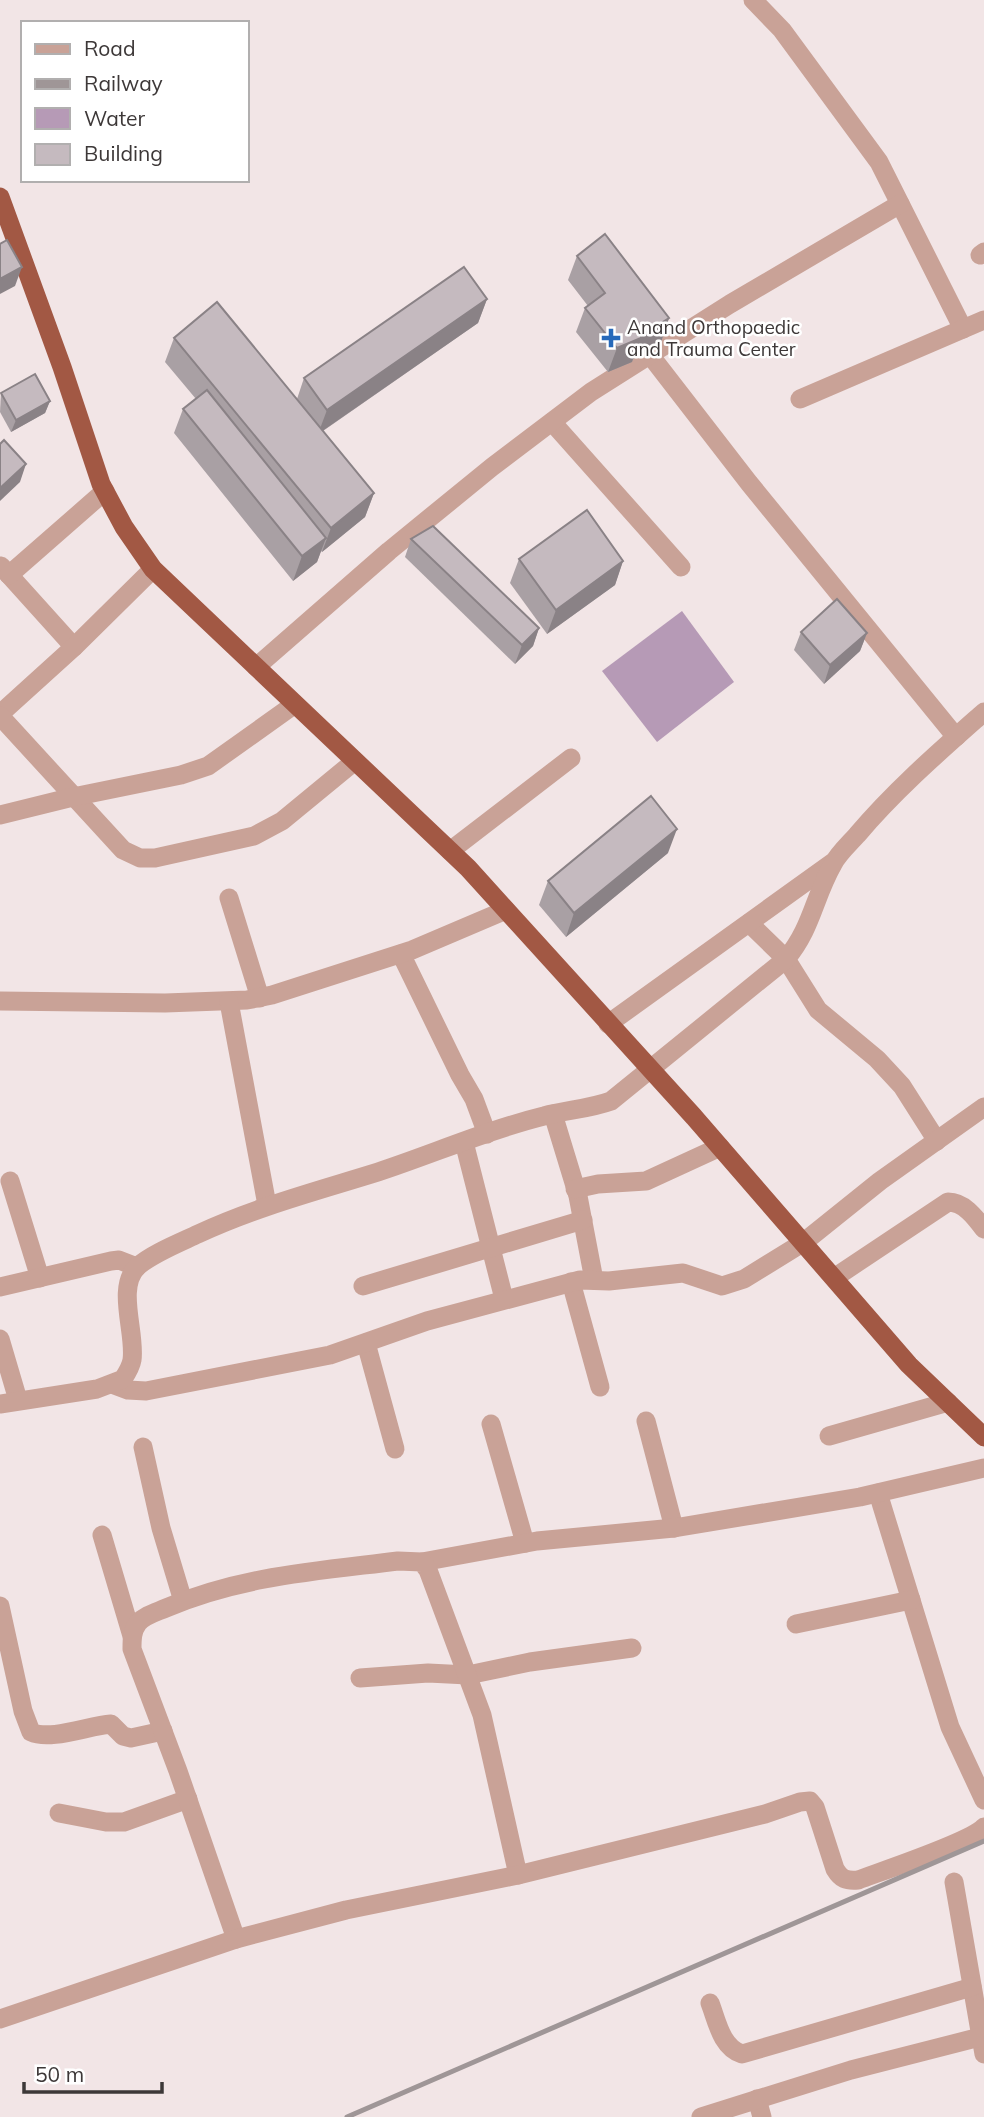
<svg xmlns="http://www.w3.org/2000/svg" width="984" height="2117" viewBox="0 0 984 2117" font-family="Mulish,sans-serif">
<rect width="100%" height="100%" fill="#f2e5e6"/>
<path fill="#b69ab6" d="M 682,611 L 734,682 L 657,742 L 602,671 Z"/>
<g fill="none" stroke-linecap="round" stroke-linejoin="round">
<g stroke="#c9a297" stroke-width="19">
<path d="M 753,0 L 782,30 L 879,162 L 963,329"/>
<path d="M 980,255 L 984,252"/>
<path d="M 650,355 L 749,483 L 956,737"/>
<path d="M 800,399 L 984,320"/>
<path d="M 552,422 L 681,567"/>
<path d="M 1,566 L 74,647"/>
<path d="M 9,575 L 105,491"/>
<path d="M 256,667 L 389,551 L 492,467 L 591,392 L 730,304 L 900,204"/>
<path d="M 0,714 L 74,647 L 153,569"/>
<path d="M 0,716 L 123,850 L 140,858 L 155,858 L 254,836 L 282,821 L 355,761"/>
<path d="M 0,815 L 73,797 L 181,775 L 208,766 L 295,704"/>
<path d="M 450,851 L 571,758"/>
<path d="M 229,898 L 260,998"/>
<path d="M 749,923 L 786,959 L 818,1010 L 877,1059 L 902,1086 L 937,1141"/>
<path d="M 401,954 L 460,1075 L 474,1099 L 487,1134"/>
<path d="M 0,1001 L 165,1003 L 247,1000 L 272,995 L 412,950 L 506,910"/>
<path d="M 229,1002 L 267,1205"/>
<path d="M 608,1024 L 832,863"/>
<path d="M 553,1114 L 578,1196 L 594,1280"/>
<path d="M 464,1142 L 504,1299"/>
<path d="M 10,1181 L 40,1278"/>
<path d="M 575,1189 L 598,1184 L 646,1181 L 720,1147"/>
<path d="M 834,1278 L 948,1202 C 964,1202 975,1217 984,1229"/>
<path d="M 571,1282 L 600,1387"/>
<path d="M 363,1286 L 583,1220"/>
<path d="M 0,1287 L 111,1261 L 119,1260 L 137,1267"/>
<path d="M 0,1339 L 18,1400"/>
<path d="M 366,1343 L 395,1449"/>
<path d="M 112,1384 L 128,1390 L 146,1391 L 330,1355 L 427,1321 L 580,1280 L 609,1281 L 683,1273 L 722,1286 L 744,1279 L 804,1242 L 880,1181 L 984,1107"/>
<path d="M 0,1404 L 97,1389 L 123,1379 C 127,1373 131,1366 132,1360 C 136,1333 116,1288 137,1267 C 151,1254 181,1242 198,1234 C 256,1207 317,1191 378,1172 C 433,1154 487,1130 544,1116 C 566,1110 589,1109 611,1101 L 786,959 C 812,928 814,897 833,864 C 838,854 849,844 857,835 C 895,790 940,751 984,712"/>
<path d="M 646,1421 L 674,1528"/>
<path d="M 491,1424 L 525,1543"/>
<path d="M 829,1436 L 948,1402"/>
<path d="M 143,1447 L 161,1528 L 183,1601"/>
<path d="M 878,1493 L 950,1727 L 984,1800"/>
<path d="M 102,1535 L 132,1636"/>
<path d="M 422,1562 L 537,1541 L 674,1528 L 860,1497 L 984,1468"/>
<path d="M 0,1606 L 23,1711 L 31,1732 C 50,1741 88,1726 111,1724 L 123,1736 L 131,1738 L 163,1731"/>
<path d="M 796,1624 L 911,1600"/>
<path d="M 360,1678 L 428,1673 L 468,1675 L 530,1662 L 632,1648"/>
<path d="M 59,1813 L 106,1822 L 124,1822 L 188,1799"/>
<path d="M 954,1882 L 984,2054"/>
<path d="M 236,1939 L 178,1771 L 132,1649 C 132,1639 132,1631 138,1623 C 145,1615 157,1612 166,1608 C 241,1576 318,1571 398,1561 L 422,1562 L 428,1570 L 482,1715 L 518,1875"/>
<path d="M 710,2003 C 717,2021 721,2047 742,2054 L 972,1987"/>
<path d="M 0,2019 L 236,1939 L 346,1910 L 518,1875 L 765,1814 L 800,1802 L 810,1801 L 815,1807 L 835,1869 C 841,1879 846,1881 858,1880 C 882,1871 970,1842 984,1827"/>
<path d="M 757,2099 L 762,2117"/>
<path d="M 701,2117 L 851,2070 L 984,2036"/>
</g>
<path stroke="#a25844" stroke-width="19" d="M 0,197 L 62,367 L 101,484 L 124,527 L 153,569 L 468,868 L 694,1117 L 909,1365 L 984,1437"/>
<path stroke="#9f9697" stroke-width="5" d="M 347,2117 L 984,1841"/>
</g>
<g fill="#a9a0a4">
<path d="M 577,256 L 669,318 L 661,342 L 633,359 L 632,362 L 608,372 L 576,332 L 585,308 L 588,306 L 568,280 Z"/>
<path d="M 487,299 L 478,323 L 323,431 L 374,493 L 365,517 L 322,552 L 321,551 L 317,562 L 293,581 L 174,433 L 183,409 L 196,399 L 165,362 L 174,338 L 297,399 L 304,378 Z"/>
<path d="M 1,393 L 50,401 L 45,413 L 11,432 L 0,412 Z"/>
<path d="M 411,539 L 539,628 L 533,646 L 515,664 L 405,557 Z"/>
<path d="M 519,559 L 623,561 L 615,585 L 547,634 L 510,583 Z"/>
<path d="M 801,632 L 867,633 L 860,651 L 824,684 L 794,650 Z"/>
<path d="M 668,853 L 566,937 L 539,905 L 548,881 Z"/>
</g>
<g fill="#8a8286">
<path d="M 22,267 L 15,286 L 0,294 L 0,279 Z"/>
<path d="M 487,299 L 478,323 L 318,434 L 327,410 Z"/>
<path d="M 669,318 L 661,342 L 633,359 L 632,362 L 608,372 L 617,348 L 641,336 Z"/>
<path d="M 50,401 L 45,413 L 11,432 L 16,420 Z"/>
<path d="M 26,464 L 20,482 L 0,501 L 0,488 Z"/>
<path d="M 374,493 L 365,517 L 322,552 L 331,528 Z"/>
<path d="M 326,538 L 317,562 L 293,581 L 302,556 Z"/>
<path d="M 623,561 L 615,585 L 547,634 L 556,610 Z"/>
<path d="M 539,628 L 533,646 L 515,664 L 522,645 Z"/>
<path d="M 867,633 L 860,651 L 824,684 L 830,665 Z"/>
<path d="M 677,829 L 668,853 L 566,937 L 574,913 Z"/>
</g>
<g fill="#c5babf" stroke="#8a8286" stroke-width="2">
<path d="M 605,234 L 669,318 L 641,336 L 641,338 L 617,348 L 585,308 L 605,293 L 577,256 Z"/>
<path d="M 7,240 L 22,267 L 0,279 L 0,244 Z"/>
<path d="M 464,267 L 487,299 L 327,410 L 304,378 Z"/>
<path d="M 217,302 L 374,493 L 331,528 L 174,338 Z"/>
<path d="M 35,374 L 50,401 L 16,420 L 1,393 Z"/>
<path d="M 207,390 L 326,538 L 302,556 L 183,409 Z"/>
<path d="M 4,440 L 26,464 L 0,488 L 0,444 Z"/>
<path d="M 587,510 L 623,561 L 556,610 L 519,559 Z"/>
<path d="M 433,526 L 539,628 L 522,645 L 411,539 Z"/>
<path d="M 837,599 L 867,633 L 830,665 L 801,632 Z"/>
<path d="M 651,796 L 677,829 L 574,913 L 548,881 Z"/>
</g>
<path fill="#2669ba" stroke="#fff" stroke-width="2.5" d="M607.5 327.5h7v7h7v7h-7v7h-7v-7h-7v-7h7z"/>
<g text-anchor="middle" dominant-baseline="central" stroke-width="5" stroke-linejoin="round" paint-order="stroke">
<g font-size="19" fill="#3d3838" stroke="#fff" text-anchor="start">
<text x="627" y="327">Anand Orthopaedic<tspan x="627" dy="22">and Trauma Center</tspan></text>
</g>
</g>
<rect x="21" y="21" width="228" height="161" fill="#ffffff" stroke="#b1afaf" stroke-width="2"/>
<rect x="35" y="44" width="35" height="10" fill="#c9a297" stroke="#b1afaf" stroke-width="2"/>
<text x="84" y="56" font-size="21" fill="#3d3838">Road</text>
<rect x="35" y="79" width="35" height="10" fill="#9f9697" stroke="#b1afaf" stroke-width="2"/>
<text x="84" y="91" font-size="21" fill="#3d3838">Railway</text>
<rect x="35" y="108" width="35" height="21" fill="#b69ab6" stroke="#b1afaf" stroke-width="2"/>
<text x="84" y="126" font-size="21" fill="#3d3838">Water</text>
<rect x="35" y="144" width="35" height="21" fill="#c5babf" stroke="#b1afaf" stroke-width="2"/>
<text x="84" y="161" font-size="21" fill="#3d3838">Building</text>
<path d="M24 2082v10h138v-10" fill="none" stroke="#3d3838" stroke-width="3.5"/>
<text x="35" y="2082" font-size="21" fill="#3d3838" stroke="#ffffff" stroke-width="5" paint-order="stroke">50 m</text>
</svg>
